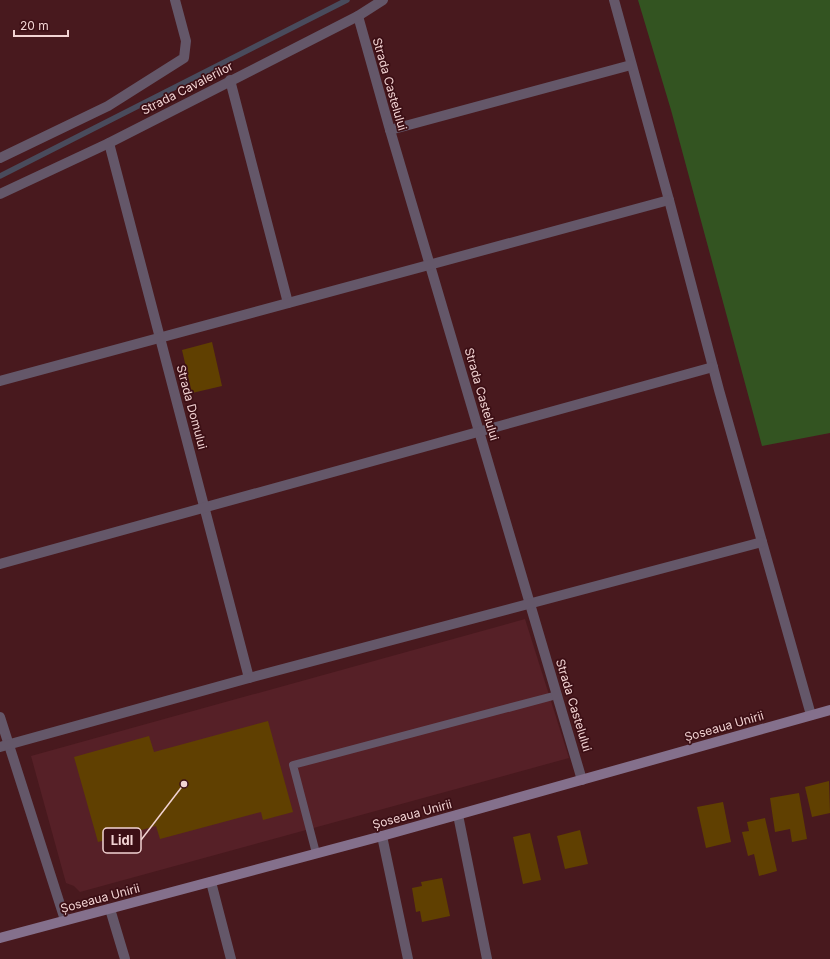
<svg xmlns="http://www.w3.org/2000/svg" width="830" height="959" viewBox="0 0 830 959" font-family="Inter,sans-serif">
<rect width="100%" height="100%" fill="#48191e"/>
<path fill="#562027" d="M 525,619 L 569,758 L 80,892 L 74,886 L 66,883 L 31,756 Z"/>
<path fill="#335421" d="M 638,0 L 830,0 L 830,433 L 762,446 L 671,110 Z"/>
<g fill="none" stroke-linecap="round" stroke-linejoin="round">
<path stroke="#494b5c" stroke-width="5.5" d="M 0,176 L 347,0"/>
</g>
<g fill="#604001">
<path d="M 212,342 L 222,386 L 192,393 L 182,350 Z"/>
<path d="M 268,721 L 293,812 L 263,820 L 261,812 L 160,839 L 156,826 L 98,842 L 74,757 L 149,736 L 154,752 Z"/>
<path d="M 829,781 L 830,813 L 812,817 L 805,787 Z"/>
<path d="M 799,793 L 807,839 L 792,842 L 790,829 L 775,832 L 770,798 Z"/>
<path d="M 723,802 L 731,842 L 706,848 L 697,807 Z"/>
<path d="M 765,818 L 777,871 L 759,876 L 754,854 L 748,856 L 742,832 L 749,831 L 747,822 Z"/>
<path d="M 580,830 L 588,864 L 565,869 L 557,836 Z"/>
<path d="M 530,833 L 541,880 L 523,884 L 513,837 Z"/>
<path d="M 442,878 L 450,916 L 422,922 L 420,911 L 416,912 L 412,888 L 422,886 L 421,882 Z"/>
</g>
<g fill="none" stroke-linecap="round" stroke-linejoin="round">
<path stroke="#645769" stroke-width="8" d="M 316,853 L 293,765 L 557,695"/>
<g stroke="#645769" stroke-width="10">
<path d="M 614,0 L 669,200 L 719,390 L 811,715"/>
<path d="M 358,16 L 390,130 L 582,780"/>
<path d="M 230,80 L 288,303"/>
<path d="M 390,130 L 631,65"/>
<path d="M 109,143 L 249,678"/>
<path d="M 0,158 L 108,106 L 184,58 L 186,41 L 175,0"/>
<path d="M 0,194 L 109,143 L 358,16 L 383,0"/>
<path d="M 0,381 L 669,200"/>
<path d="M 0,564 L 713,367"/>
<path d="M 0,717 L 65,920"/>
<path d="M 0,747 L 249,678 L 762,542"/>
<path d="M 458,815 L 487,959"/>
<path d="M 382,836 L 408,959"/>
<path d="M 211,882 L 231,959"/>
<path d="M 110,909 L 125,959"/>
</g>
<path stroke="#84708c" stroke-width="10" d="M 0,938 L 382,836 L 830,710"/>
</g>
<g text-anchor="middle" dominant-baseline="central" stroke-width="3.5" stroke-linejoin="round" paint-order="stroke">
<g font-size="12" fill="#f2d3d3" stroke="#3c0f15">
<text transform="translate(390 84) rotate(74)">Strada Castelului</text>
<text transform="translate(187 88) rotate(-27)">Strada Cavalerilor</text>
<text transform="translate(482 394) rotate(74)">Strada Castelului</text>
<text transform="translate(192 407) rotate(75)">Strada Domului</text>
<text transform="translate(574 705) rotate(73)">Strada Castelului</text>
<text transform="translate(724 726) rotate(-16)">Șoseaua Unirii</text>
<text transform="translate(412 814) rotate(-15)">Șoseaua Unirii</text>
<text transform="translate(100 898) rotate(-15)">Șoseaua Unirii</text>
</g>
</g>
<path fill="none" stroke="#f2d3d3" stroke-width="1.5" d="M184 784L141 840"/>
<circle fill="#f2d3d3" stroke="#3c0f15" stroke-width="1.5" cx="184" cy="784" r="4"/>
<rect fill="#3c0f15" stroke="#f2d3d3" stroke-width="1.5" x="103" y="828" width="38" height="25" rx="4"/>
<g font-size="13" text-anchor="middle" font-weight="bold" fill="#f2d3d3">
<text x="122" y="845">Lidl</text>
</g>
<path d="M14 30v6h54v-6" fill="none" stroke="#f2d3d3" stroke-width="2"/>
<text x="20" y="30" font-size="12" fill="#f2d3d3" stroke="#3c0f15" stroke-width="3" paint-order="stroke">20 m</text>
</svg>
